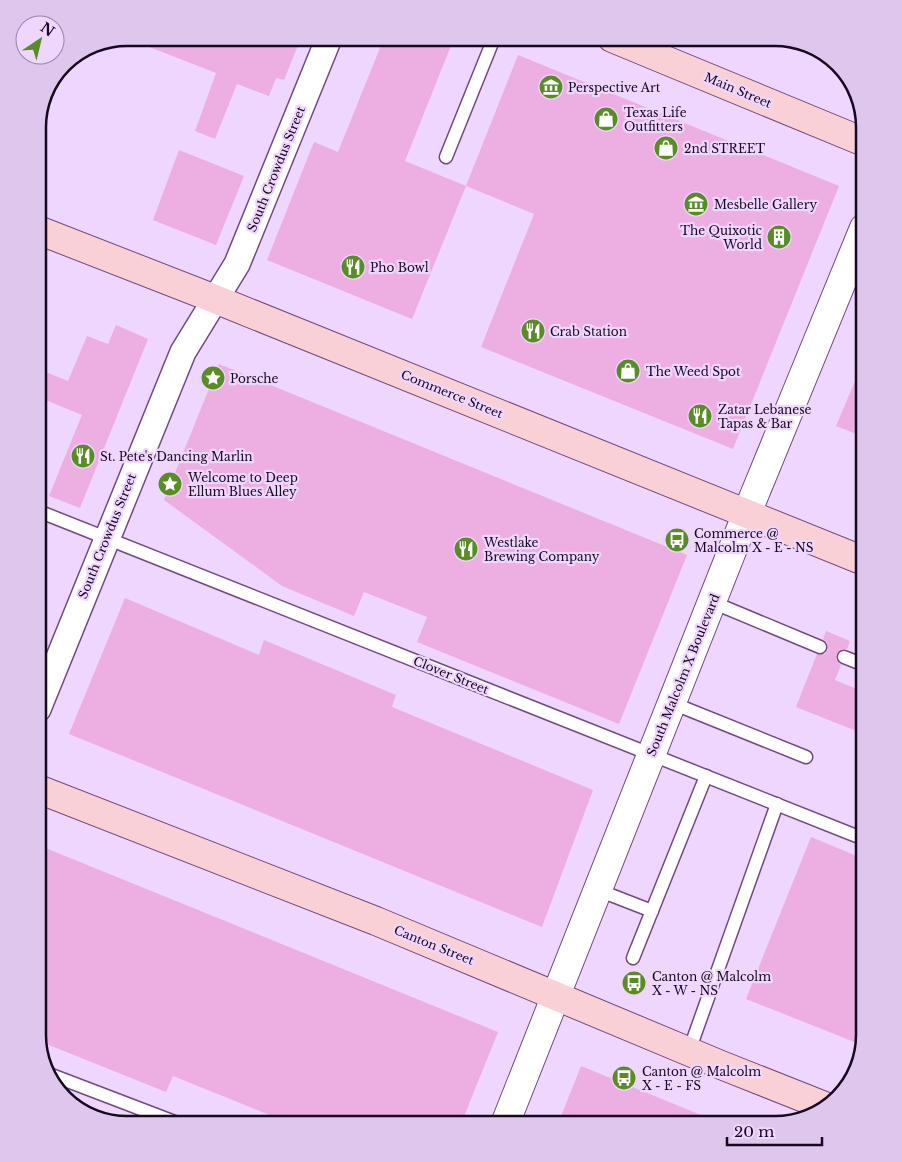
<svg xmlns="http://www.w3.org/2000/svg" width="902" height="1162" viewBox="0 0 902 1162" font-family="'Libre Baskerville',serif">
<rect width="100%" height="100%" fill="#efd6fe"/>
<g fill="#edaee2">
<path d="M 129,38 L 301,38 L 284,80 L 276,78 L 269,96 L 237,84 L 215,139 L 195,131 L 216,73 L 129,39 Z"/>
<path d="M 384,38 L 454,38 L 405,161 L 466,186 L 412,319 L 267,260 L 314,142 L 338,152 Z"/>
<path d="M 518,55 L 839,186 L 733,449 L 481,347 L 534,214 L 466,186 Z"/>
<path d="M 179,150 L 244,176 L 216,245 L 153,220 Z"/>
<path d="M 116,325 L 148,339 L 80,508 L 49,496 L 82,415 L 38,397 L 38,369 L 68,381 L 87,336 L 108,344 Z"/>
<path d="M 864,360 L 864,437 L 836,426 Z"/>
<path d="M 219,364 L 687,555 L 619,724 L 417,642 L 427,617 L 364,592 L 354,616 L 282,586 L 164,500 Z"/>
<path d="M 125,598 L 259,655 L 264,640 L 396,695 L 392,707 L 593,790 L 542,927 L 69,734 Z"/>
<path d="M 826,631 L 850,641 L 847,649 L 842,649 L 837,654 L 836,659 L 841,665 L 835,680 L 864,692 L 864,734 L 796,707 L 817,654 L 825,654 L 828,650 L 827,642 L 823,639 Z"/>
<path d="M 811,837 L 864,859 L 864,1035 L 862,1045 L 746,999 Z"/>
<path d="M 38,845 L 498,1032 L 461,1124 L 292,1124 L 173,1076 L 166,1092 L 39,1041 L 38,1035 Z"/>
<path d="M 581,1066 L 723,1124 L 558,1124 Z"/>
</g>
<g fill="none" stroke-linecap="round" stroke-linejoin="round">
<defs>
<g id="service">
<path d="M 446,157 L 494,38"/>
<path d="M 38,511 L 864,839"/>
<path d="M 712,602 L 820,647"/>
<path d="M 844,657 L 864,665"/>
<path d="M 672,703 L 806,757"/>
<path d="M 598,890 L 652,911"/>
<path d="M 633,958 L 706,776"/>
<path d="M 689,1051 L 777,804"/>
<path d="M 49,1074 L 180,1124"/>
</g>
<path id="minor" d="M 38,709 L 183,352 L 237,264 L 329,38"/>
<path id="tertiary" d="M 505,1124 L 747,513 L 864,228"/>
<g id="secondary">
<path d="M 612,38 L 864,142"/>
<path d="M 38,230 L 215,299 L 864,561"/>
<path d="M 38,789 L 376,921 L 721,1065 L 827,1107"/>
</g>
</defs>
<use href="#service" stroke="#6f4a83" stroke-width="15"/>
<use href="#minor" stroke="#6f4a83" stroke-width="28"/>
<use href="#tertiary" stroke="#6f4a83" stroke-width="30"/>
<use href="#secondary" stroke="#6f4a83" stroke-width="30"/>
<use href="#service" stroke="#fff" stroke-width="12"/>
<use href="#minor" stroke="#fff" stroke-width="25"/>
<use href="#tertiary" stroke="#fff" stroke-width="28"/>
<use href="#secondary" stroke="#fad0d7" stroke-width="28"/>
</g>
<defs>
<symbol id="museum-disc" viewBox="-11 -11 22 22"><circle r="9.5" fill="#588c24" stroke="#efd6fe"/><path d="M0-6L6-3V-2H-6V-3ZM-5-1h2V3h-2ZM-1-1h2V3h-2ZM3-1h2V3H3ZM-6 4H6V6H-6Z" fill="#fff"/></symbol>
<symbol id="shop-disc" viewBox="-11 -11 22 22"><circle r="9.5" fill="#588c24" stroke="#efd6fe"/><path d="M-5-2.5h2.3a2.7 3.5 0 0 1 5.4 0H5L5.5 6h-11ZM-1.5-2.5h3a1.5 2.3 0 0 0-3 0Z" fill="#fff"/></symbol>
<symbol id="building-disc" viewBox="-11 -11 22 22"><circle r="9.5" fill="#588c24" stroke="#efd6fe"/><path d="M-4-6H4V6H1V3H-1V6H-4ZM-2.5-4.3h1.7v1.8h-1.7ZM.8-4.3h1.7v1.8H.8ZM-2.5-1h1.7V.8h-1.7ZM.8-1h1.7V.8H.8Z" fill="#fff"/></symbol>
<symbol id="restaurant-disc" viewBox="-11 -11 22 22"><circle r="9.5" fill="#588c24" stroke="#efd6fe"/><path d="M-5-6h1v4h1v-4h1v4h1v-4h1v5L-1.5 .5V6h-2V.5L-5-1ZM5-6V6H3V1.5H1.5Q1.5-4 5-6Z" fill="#fff"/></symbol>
<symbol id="sight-disc" viewBox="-11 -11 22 22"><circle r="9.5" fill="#588c24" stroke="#efd6fe"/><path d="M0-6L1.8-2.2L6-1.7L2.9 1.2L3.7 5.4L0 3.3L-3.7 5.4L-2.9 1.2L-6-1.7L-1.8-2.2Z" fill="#fff"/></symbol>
<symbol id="bus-disc" viewBox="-11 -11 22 22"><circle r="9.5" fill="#588c24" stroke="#efd6fe"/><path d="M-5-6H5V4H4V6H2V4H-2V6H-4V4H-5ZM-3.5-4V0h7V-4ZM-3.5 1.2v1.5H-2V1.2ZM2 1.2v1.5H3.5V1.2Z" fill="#fff"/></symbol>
</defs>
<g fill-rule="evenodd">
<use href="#museum-disc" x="537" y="73" width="28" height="28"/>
<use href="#shop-disc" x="592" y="105" width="28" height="28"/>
<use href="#shop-disc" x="652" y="134" width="28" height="28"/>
<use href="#museum-disc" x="682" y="190" width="28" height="28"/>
<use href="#building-disc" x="765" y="223" width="28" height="28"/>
<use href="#restaurant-disc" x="339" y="253" width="28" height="28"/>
<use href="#restaurant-disc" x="519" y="317" width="28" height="28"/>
<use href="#shop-disc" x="614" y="357" width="28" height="28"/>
<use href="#sight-disc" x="199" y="364" width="28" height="28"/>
<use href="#restaurant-disc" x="686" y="402" width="28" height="28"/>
<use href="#restaurant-disc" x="69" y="442" width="28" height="28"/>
<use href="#sight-disc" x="156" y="470" width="28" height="28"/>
<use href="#bus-disc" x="663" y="526" width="28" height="28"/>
<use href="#restaurant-disc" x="452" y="535" width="28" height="28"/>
<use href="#bus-disc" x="620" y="969" width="28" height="28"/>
<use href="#bus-disc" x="610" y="1064" width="28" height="28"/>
</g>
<g text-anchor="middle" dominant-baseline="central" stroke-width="4.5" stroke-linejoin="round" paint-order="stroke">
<g font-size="12" fill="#16081e" stroke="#efd6fe" text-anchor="start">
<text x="568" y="87">Perspective Art</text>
<text x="624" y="112">Texas Life<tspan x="624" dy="14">Outfitters</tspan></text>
<text x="684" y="148">2nd STREET</text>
<text x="714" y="204">Mesbelle Gallery</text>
<text x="762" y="230" text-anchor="end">The Quixotic<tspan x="762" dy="14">World</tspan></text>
<text x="370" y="267">Pho Bowl</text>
<text x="550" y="331">Crab Station</text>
<text x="646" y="371">The Weed Spot</text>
<text x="230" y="378">Porsche</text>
<text x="718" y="409">Zatar Lebanese<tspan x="718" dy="14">Tapas &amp; Bar</tspan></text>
<text x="100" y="456">St. Pete's Dancing Marlin</text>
<text x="188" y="477">Welcome to Deep<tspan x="188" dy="14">Ellum Blues Alley</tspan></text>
<text x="694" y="533">Commerce @<tspan x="694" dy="14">Malcolm X - E - NS</tspan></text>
<text x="484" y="542">Westlake<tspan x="484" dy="14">Brewing Company</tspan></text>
<text x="652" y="976">Canton @ Malcolm<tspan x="652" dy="14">X - W - NS</tspan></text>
<text x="642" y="1071">Canton @ Malcolm<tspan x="642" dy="14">X - E - FS</tspan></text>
</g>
<g font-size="12" fill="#16081e" stroke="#efd6fe">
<text transform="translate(738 90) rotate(23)">Main Street</text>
<text transform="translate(276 169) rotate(-68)">South Crowdus Street</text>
<text transform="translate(452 394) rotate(22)">Commerce Street</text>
<text transform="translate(107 536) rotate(-68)">South Crowdus Street</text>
<text transform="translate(451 675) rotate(22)">Clover Street</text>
<text transform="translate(683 675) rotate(-68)">South Malcolm X Boulevard</text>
<text transform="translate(434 945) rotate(22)">Canton Street</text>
</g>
</g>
<path d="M0 0H902V1162H0ZM127 46H775A81 81 0 0 1 856 127V1035A81 81 0 0 1 775 1116H127A81 81 0 0 1 46 1035V127A81 81 0 0 1 127 46Z" fill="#dec6ec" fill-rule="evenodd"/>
<path fill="none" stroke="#16081e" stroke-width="2.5" d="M127 46H775A81 81 0 0 1 856 127V1035A81 81 0 0 1 775 1116H127A81 81 0 0 1 46 1035V127A81 81 0 0 1 127 46Z"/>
<g transform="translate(40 40) rotate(35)"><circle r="24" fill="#efd6fe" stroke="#9884a4"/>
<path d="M0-4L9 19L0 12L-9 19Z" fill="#588c24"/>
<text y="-8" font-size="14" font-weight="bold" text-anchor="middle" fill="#16081e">N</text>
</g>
<path d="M727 1137v8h95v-8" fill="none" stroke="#16081e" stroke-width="2.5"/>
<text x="734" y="1137" font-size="15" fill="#16081e" stroke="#efd6fe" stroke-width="4" paint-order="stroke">20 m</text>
</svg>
